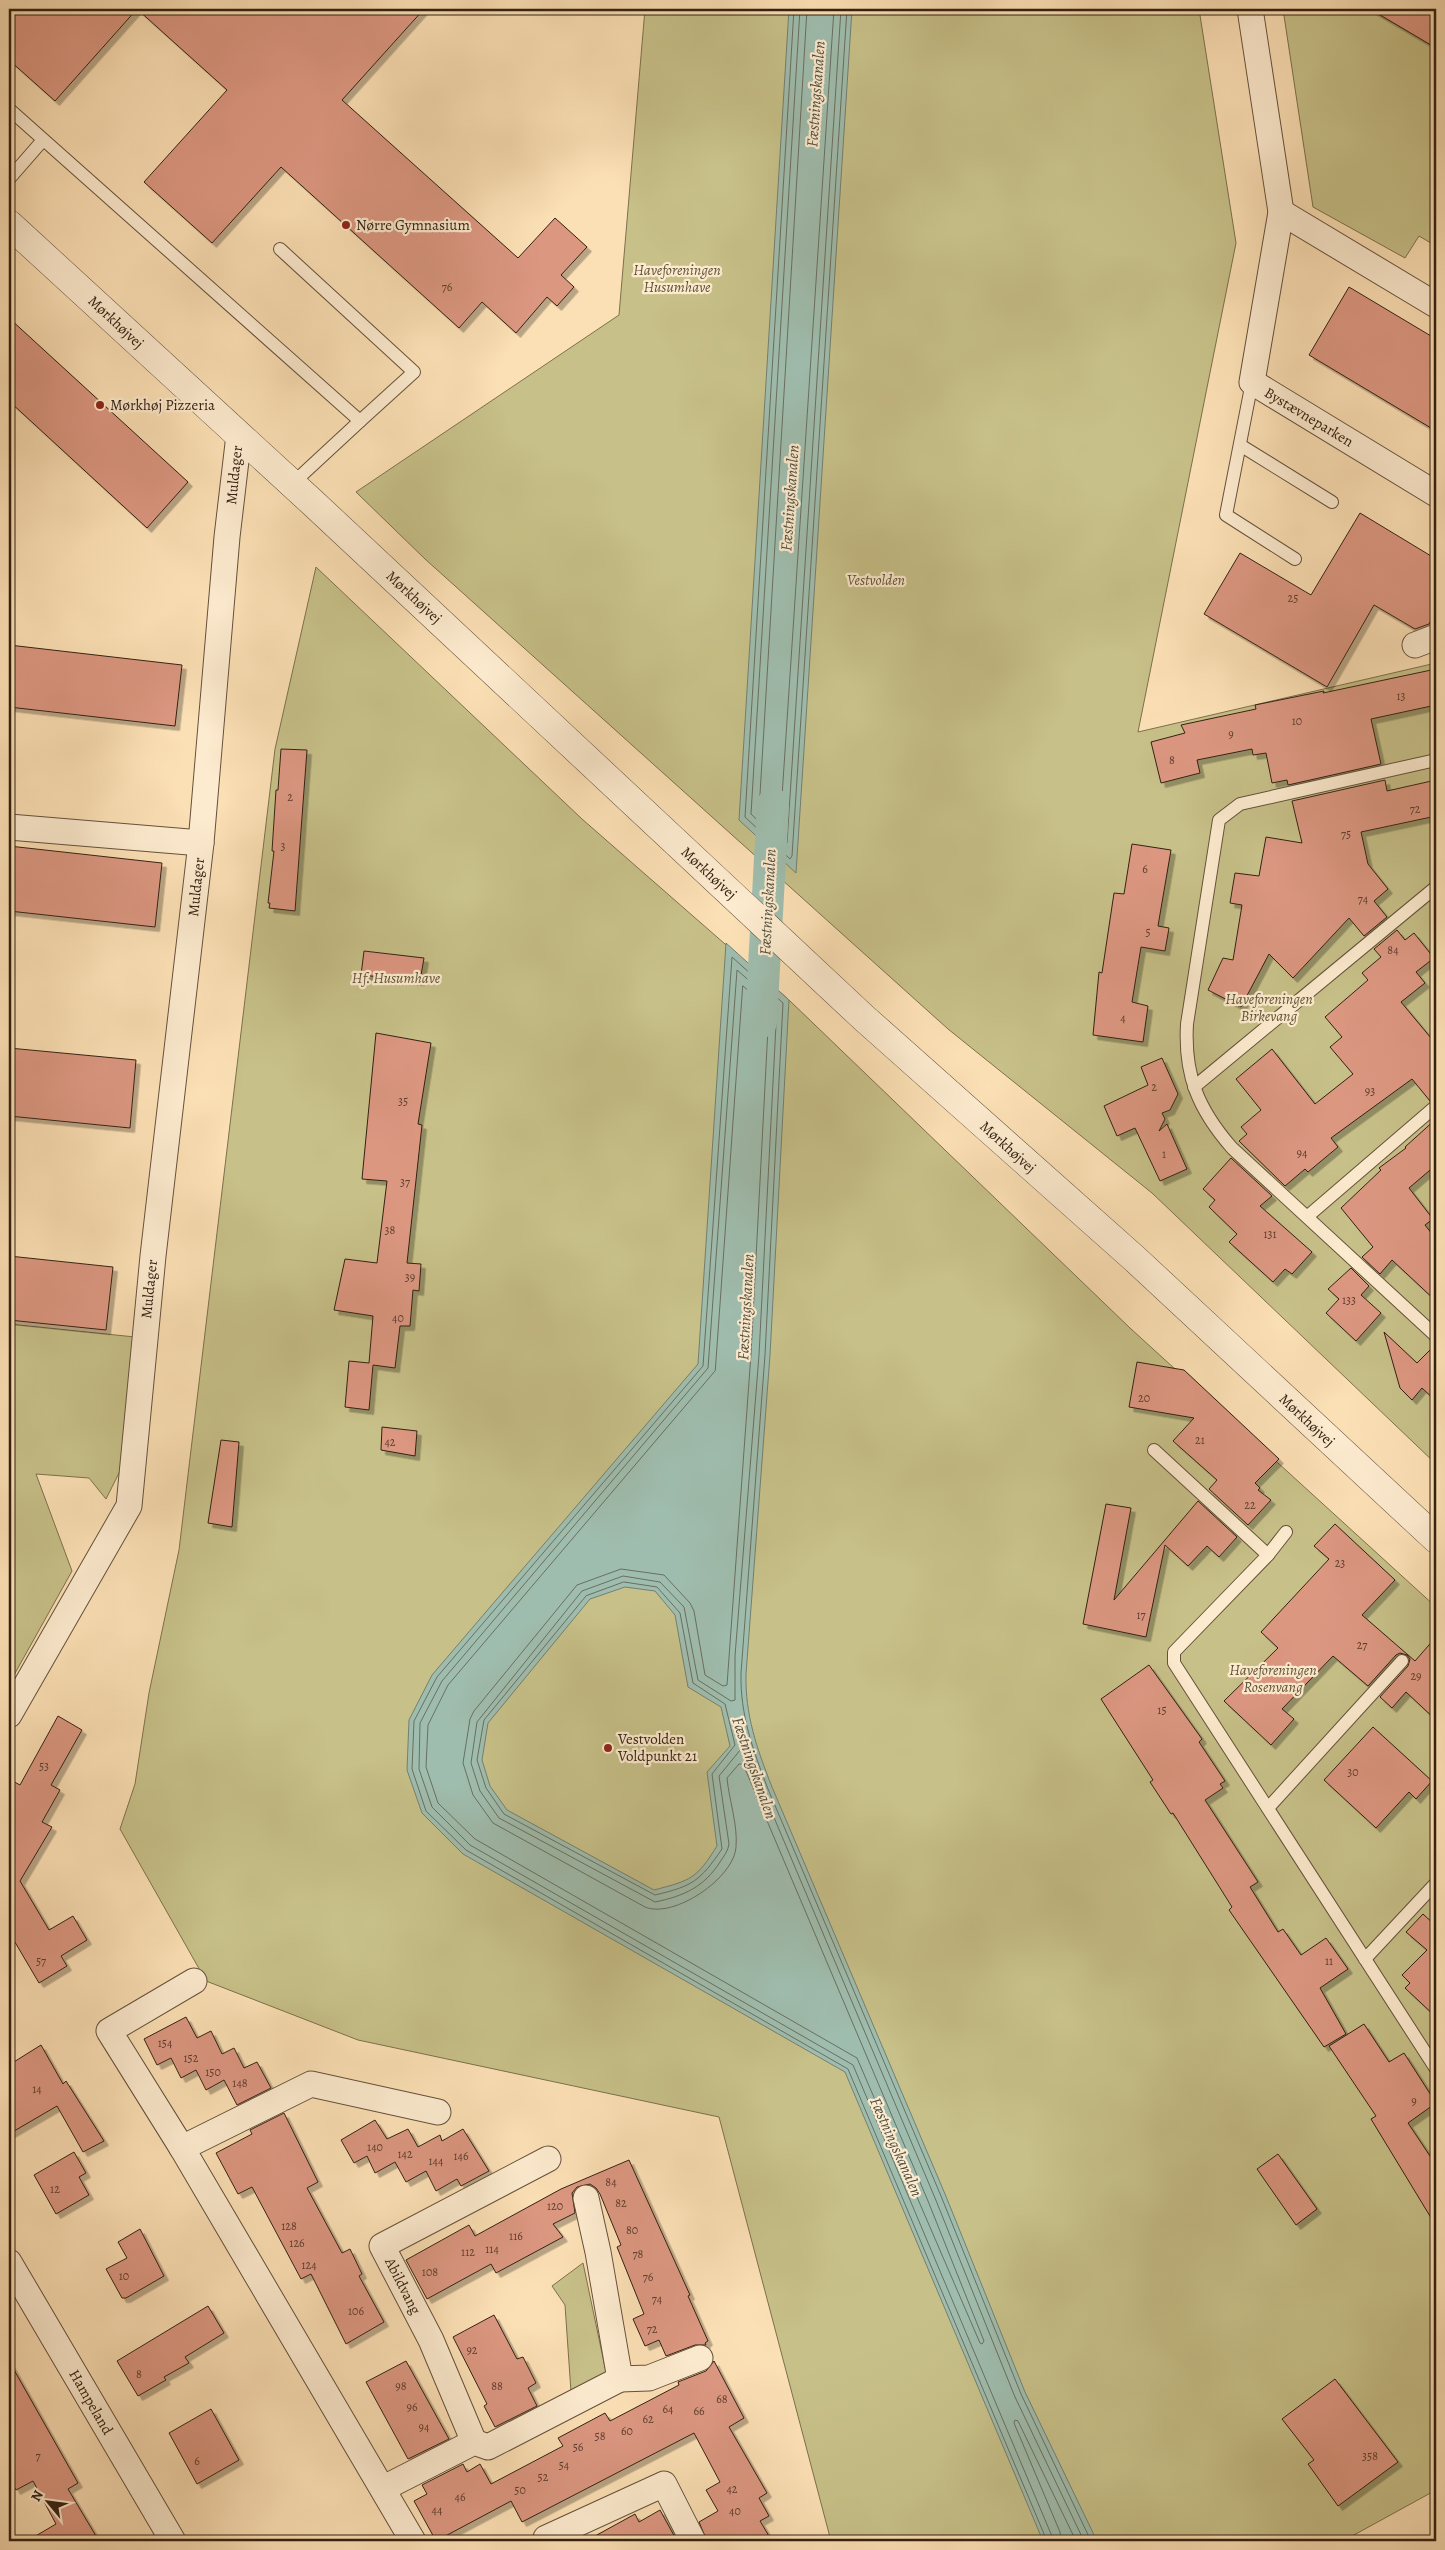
<svg xmlns="http://www.w3.org/2000/svg" width="1445" height="2550" viewBox="0 0 1445 2550" font-family="Alegreya,serif">
<defs>
<filter id="shadow"><feDropShadow dx="4.5" dy="4.5" stdDeviation="0" flood-color="#0004"/></filter>
</defs>
<rect width="100%" height="100%" fill="#fce0b5"/>
<filter id="stains"><feTurbulence type="fractalNoise" baseFrequency=".004" numOctaves="4"/><feColorMatrix values="0 0 0 0 .2 0 0 0 0 .09 0 0 0 0 .02 0 0 0 .5 -.17"/></filter>
<radialGradient id="worn" r=".72"><stop offset=".6" stop-color="#630" stop-opacity="0"/><stop offset="1" stop-color="#630" stop-opacity=".3"/></radialGradient>
<g fill="#c7c088" stroke="#7d704d">
<path d="M 645,9 L 1199,9 L 1236,243 L 1138,732 L 1436,663 L 1436,1464 L 1152,1193 L 948,1029 L 425,559 L 356,492 L 619,315 Z"/>
<path d="M 1283,9 L 1370,9 L 1436,48 L 1436,246 L 1419,236 L 1405,258 L 1313,207 Z"/>
<path d="M 316,567 L 582,819 L 789,1000 L 1130,1328 L 1436,1607 L 1436,2490 L 1343,2541 L 831,2541 L 719,2117 L 358,2040 L 206,1981 L 120,1829 L 135,1784 L 149,1693 L 179,1550 L 275,749 Z"/>
<path d="M 9,1324 L 135,1337 L 120,1471 L 106,1499 L 89,1478 L 36,1474 L 72,1571 L 9,1684 Z"/>
<path d="M 583,2263 L 606,2372 L 571,2392 L 565,2305 L 552,2286 Z"/>
</g>
<g fill="#9fbdae" stroke="#747f70" fill-rule="evenodd">
<path d="M 789,9 L 852,9 L 796,873 L 739,820 Z"/>
<path d="M 726,943 L 789,1000 L 770,1355 L 746,1674 C 745,1715 757,1749 772,1787 L 945,2194 L 1025,2392 L 1097,2541 L 1043,2541 L 845,2072 L 463,1854 L 422,1813 L 407,1770 L 409,1720 L 432,1675 L 698,1364 ZM 625,1587 L 655,1591 L 675,1615 L 688,1687 L 721,1707 L 730,1746 L 707,1772 L 717,1846 C 696,1879 692,1880 654,1890 L 507,1810 L 490,1786 L 482,1760 L 488,1723 L 590,1599 Z"/>
</g>
<g fill="none" stroke-linecap="round" stroke-linejoin="round">
<g stroke="#696f60" stroke-width="1">
<path d="M 794,9 L 745,817 L 790,859 L 792,856 L 847,9"/>
<path d="M 800,9 L 751,814 L 784,845 L 787,843 L 841,9"/>
<path d="M 807,9 L 759,811 L 778,829 L 780,827 L 834,9"/>
<path d="M 743,986 L 769,1009 L 751,1354 L 727,1685 L 723,1686 L 705,1675 L 694,1611 L 690,1603 L 664,1575 L 621,1569 L 577,1585 L 474,1711 L 470,1719 L 463,1763 L 473,1795 L 493,1823 L 645,1907 C 674,1919 734,1878 736,1847 C 738,1825 729,1800 727,1778 L 739,1764 L 743,1764 L 928,2201 L 984,2341 L 982,2344 L 980,2343 L 857,2058 L 475,1839 L 438,1803 L 426,1767 L 428,1725 L 448,1685 L 715,1371 Z"/>
<path d="M 624,1582 L 657,1587 L 680,1613 L 693,1683 L 725,1704 L 735,1745 L 712,1774 L 722,1849 C 700,1881 693,1886 655,1895 L 504,1814 L 486,1788 L 477,1760 L 484,1720 L 586,1596 Z"/>
<path d="M 1047,2541 L 848,2069 L 466,1850 L 426,1811 L 412,1769 L 414,1721 L 437,1677 L 703,1366 L 732,957 L 783,1003 L 765,1355 L 741,1673 C 740,1715 753,1750 768,1789 L 941,2196 L 1021,2394 L 1091,2541"/>
<path d="M 1054,2541 L 853,2065 L 470,1845 L 432,1807 L 419,1769 L 420,1723 L 442,1681 L 708,1368 L 737,970 L 777,1005 L 759,1355 L 735,1656 L 735,1700 L 731,1701 L 698,1680 L 684,1607 L 660,1582 L 623,1576 L 582,1591 L 477,1722 L 471,1763 L 480,1791 L 499,1818 L 655,1902 C 684,1896 704,1887 720,1862 C 724,1856 728,1851 729,1844 L 719,1776 L 741,1749 L 745,1749 L 935,2198 L 1015,2397 L 1084,2541"/>
<path d="M 1061,2541 L 1060,2532 L 1014,2423 L 1015,2420 L 1018,2421 L 1076,2541"/>
</g>
<path stroke="#9fbdae" stroke-width="32" d="M 761,1022 L 773,804"/>
</g>
<g fill="#dc9781" stroke="#332112" filter="url(#shadow)">
<path d="M 9,9 L 424,9 L 342,100 L 518,258 L 555,218 L 587,247 L 561,275 L 574,287 L 557,306 L 547,297 L 516,333 L 482,302 L 459,328 L 281,167 L 212,243 L 144,182 L 227,90 L 137,9 L 55,101 L 9,60 Z"/>
<path d="M 1370,9 L 1436,9 L 1436,48 Z"/>
<path d="M 1349,287 L 1436,339 L 1436,431 L 1309,355 Z"/>
<path d="M 9,318 L 188,482 L 147,528 L 9,401 Z"/>
<path d="M 1360,513 L 1436,559 L 1436,611 L 1429,624 L 1415,629 L 1374,605 L 1327,687 L 1204,614 L 1240,553 L 1311,595 Z"/>
<path d="M 9,645 L 182,665 L 175,726 L 9,707 Z"/>
<path d="M 1436,669 L 1436,705 L 1371,719 L 1381,764 L 1288,785 L 1287,780 L 1272,783 L 1266,753 L 1253,755 L 1252,749 L 1197,760 L 1200,773 L 1161,783 L 1151,742 L 1185,733 L 1181,725 L 1256,709 L 1255,705 L 1324,691 L 1323,693 Z"/>
<path d="M 281,749 L 307,750 L 295,911 L 269,908 L 270,903 L 268,903 L 274,851 L 272,851 L 276,790 L 278,790 Z"/>
<path d="M 1385,780 L 1387,791 L 1436,780 L 1436,816 L 1361,832 L 1368,864 L 1388,889 L 1374,901 L 1387,917 L 1364,936 L 1349,918 L 1293,978 L 1269,954 L 1241,1007 L 1208,990 L 1223,958 L 1233,960 L 1242,905 L 1230,903 L 1235,873 L 1259,876 L 1266,837 L 1302,843 L 1292,801 Z"/>
<path d="M 1132,844 L 1171,850 L 1158,926 L 1169,928 L 1165,951 L 1141,947 L 1132,1002 L 1148,1006 L 1143,1042 L 1093,1035 L 1099,972 L 1102,973 L 1114,893 L 1124,894 Z"/>
<path d="M 9,846 L 162,863 L 155,927 L 9,911 Z"/>
<path d="M 1397,930 L 1405,940 L 1414,933 L 1434,958 L 1416,972 L 1425,983 L 1401,1002 L 1436,1044 L 1436,1098 L 1430,1101 L 1412,1079 L 1331,1138 L 1338,1147 L 1308,1172 L 1305,1169 L 1285,1186 L 1239,1141 L 1247,1134 L 1241,1127 L 1261,1110 L 1236,1079 L 1272,1049 L 1315,1104 L 1353,1074 L 1330,1047 L 1342,1037 L 1325,1017 L 1368,980 L 1362,973 L 1381,957 L 1374,949 Z"/>
<path d="M 364,951 L 424,958 L 420,981 L 361,975 Z"/>
<path d="M 376,1033 L 431,1043 L 418,1124 L 422,1125 L 407,1263 L 421,1264 L 419,1291 L 413,1290 L 410,1326 L 400,1326 L 395,1368 L 373,1365 L 369,1410 L 345,1407 L 349,1361 L 369,1363 L 373,1316 L 334,1310 L 345,1259 L 377,1263 L 387,1181 L 362,1179 Z"/>
<path d="M 9,1048 L 136,1060 L 130,1128 L 9,1116 Z"/>
<path d="M 1162,1058 L 1178,1094 L 1170,1110 L 1162,1113 L 1165,1119 L 1159,1131 L 1167,1124 L 1187,1169 L 1160,1181 L 1135,1128 L 1117,1136 L 1104,1106 L 1148,1085 L 1141,1067 Z"/>
<path d="M 1436,1119 L 1436,1165 L 1409,1188 L 1433,1219 L 1425,1225 L 1436,1239 L 1436,1301 L 1392,1260 L 1380,1274 L 1362,1257 L 1373,1247 L 1341,1208 L 1381,1170 L 1379,1168 L 1406,1148 L 1405,1147 Z"/>
<path d="M 1231,1158 L 1272,1196 L 1260,1206 L 1312,1252 L 1292,1274 L 1285,1269 L 1273,1282 L 1229,1242 L 1237,1234 L 1209,1207 L 1215,1200 L 1203,1189 Z"/>
<path d="M 9,1256 L 113,1267 L 106,1330 L 9,1320 Z"/>
<path d="M 1351,1268 L 1369,1286 L 1361,1295 L 1381,1313 L 1356,1341 L 1326,1313 L 1339,1299 L 1328,1289 Z"/>
<path d="M 1384,1332 L 1417,1363 L 1436,1344 L 1436,1401 L 1422,1388 L 1412,1400 L 1400,1388 Z"/>
<path d="M 1137,1362 L 1184,1370 L 1279,1459 L 1255,1483 L 1260,1488 L 1258,1490 L 1271,1500 L 1248,1525 L 1209,1489 L 1217,1480 L 1173,1441 L 1194,1418 L 1129,1407 Z"/>
<path d="M 382,1427 L 417,1431 L 415,1456 L 381,1450 Z"/>
<path d="M 221,1440 L 239,1442 L 232,1527 L 208,1523 Z"/>
<path d="M 1198,1501 L 1237,1537 L 1219,1557 L 1207,1546 L 1188,1566 L 1165,1545 L 1146,1637 L 1083,1624 L 1106,1504 L 1131,1508 L 1114,1600 Z"/>
<path d="M 1335,1524 L 1395,1580 L 1362,1615 L 1415,1661 L 1436,1637 L 1436,1720 L 1406,1692 L 1392,1708 L 1380,1697 L 1408,1666 L 1410,1659 L 1407,1655 L 1400,1653 L 1396,1655 L 1368,1686 L 1333,1656 L 1282,1709 L 1294,1719 L 1271,1745 L 1224,1701 L 1278,1648 L 1261,1632 L 1329,1559 L 1314,1546 Z"/>
<path d="M 1149,1665 L 1202,1739 L 1199,1742 L 1225,1781 L 1220,1784 L 1223,1788 L 1205,1800 L 1258,1882 L 1250,1887 L 1278,1932 L 1283,1929 L 1301,1955 L 1326,1938 L 1348,1969 L 1320,1988 L 1346,2034 L 1324,2047 L 1229,1910 L 1232,1907 L 1173,1813 L 1171,1814 L 1150,1782 L 1153,1780 L 1101,1699 Z"/>
<path d="M 58,1716 L 82,1730 L 51,1785 L 60,1790 L 42,1822 L 52,1827 L 20,1881 L 49,1930 L 73,1916 L 87,1940 L 61,1956 L 67,1966 L 39,1983 L 9,1932 L 9,1779 L 20,1785 Z"/>
<path d="M 1373,1727 L 1432,1781 L 1416,1799 L 1409,1792 L 1376,1828 L 1324,1780 Z"/>
<path d="M 1423,1914 L 1436,1926 L 1436,2017 L 1405,1988 L 1410,1983 L 1402,1975 L 1427,1950 L 1406,1932 Z"/>
<path d="M 186,2017 L 197,2038 L 211,2031 L 222,2054 L 234,2048 L 244,2068 L 257,2062 L 271,2088 L 237,2105 L 224,2080 L 206,2090 L 196,2070 L 181,2078 L 171,2058 L 157,2065 L 144,2039 Z"/>
<path d="M 1364,2024 L 1389,2062 L 1404,2053 L 1436,2103 L 1408,2123 L 1436,2165 L 1436,2226 L 1371,2119 L 1376,2116 L 1329,2046 Z"/>
<path d="M 41,2045 L 63,2084 L 66,2081 L 104,2141 L 83,2152 L 57,2106 L 9,2134 L 9,2065 Z"/>
<path d="M 284,2113 L 318,2182 L 307,2188 L 342,2253 L 350,2249 L 362,2274 L 359,2276 L 384,2322 L 346,2344 L 311,2274 L 301,2279 L 252,2187 L 238,2194 L 216,2153 L 252,2134 L 250,2130 Z"/>
<path d="M 375,2120 L 387,2139 L 408,2129 L 418,2147 L 440,2135 L 442,2141 L 463,2129 L 489,2171 L 461,2186 L 457,2179 L 436,2191 L 426,2171 L 406,2182 L 395,2162 L 375,2173 L 367,2156 L 354,2163 L 341,2140 Z"/>
<path d="M 74,2152 L 86,2173 L 79,2177 L 89,2195 L 56,2214 L 34,2175 Z"/>
<path d="M 1278,2154 L 1317,2209 L 1296,2225 L 1257,2169 Z"/>
<path d="M 629,2160 L 690,2295 L 688,2296 L 708,2341 L 705,2343 L 706,2345 L 695,2345 L 666,2356 L 659,2340 L 645,2346 L 633,2319 L 644,2314 L 617,2247 L 621,2245 L 600,2194 L 596,2188 L 590,2184 L 577,2187 L 572,2193 L 575,2213 L 553,2224 L 563,2237 L 496,2273 L 491,2264 L 427,2299 L 406,2260 L 469,2225 L 475,2236 L 561,2189 Z"/>
<path d="M 140,2229 L 164,2276 L 126,2298 L 122,2298 L 106,2269 L 127,2258 L 118,2242 Z"/>
<path d="M 208,2306 L 224,2333 L 185,2357 L 189,2363 L 164,2377 L 166,2380 L 138,2396 L 117,2361 Z"/>
<path d="M 494,2315 L 517,2359 L 523,2357 L 536,2383 L 528,2388 L 537,2406 L 495,2427 L 484,2406 L 487,2404 L 453,2337 Z"/>
<path d="M 9,2361 L 78,2483 L 68,2489 L 99,2541 L 27,2541 L 56,2524 L 33,2481 L 16,2490 L 9,2478 Z"/>
<path d="M 406,2361 L 449,2439 L 408,2459 L 366,2382 Z"/>
<path d="M 714,2361 L 744,2418 L 729,2427 L 767,2493 L 759,2498 L 769,2516 L 760,2521 L 772,2541 L 707,2541 L 699,2522 L 718,2511 L 706,2490 L 720,2482 L 694,2433 L 522,2522 L 511,2501 L 436,2541 L 414,2501 L 427,2494 L 422,2485 L 463,2464 L 467,2472 L 480,2464 L 491,2484 L 563,2446 L 558,2438 L 605,2413 L 610,2421 L 679,2385 L 678,2382 L 706,2371 Z"/>
<path d="M 1335,2379 L 1398,2462 L 1338,2506 L 1308,2464 L 1314,2460 L 1282,2419 Z"/>
<path d="M 211,2409 L 239,2460 L 197,2484 L 169,2433 Z"/>
<path d="M 660,2510 L 677,2541 L 586,2541 L 635,2514 L 639,2522 Z"/>
</g>
<g fill="none" stroke-linecap="round" stroke-linejoin="round">
<defs>
<g id="service">
<path d="M 9,109 L 360,421 L 414,372 L 280,249"/>
<path d="M 9,179 L 43,140"/>
<path d="M 1252,382 L 1226,515 L 1295,559"/>
<path d="M 1240,445 L 1332,502"/>
<path d="M 292,484 L 360,421"/>
<path d="M 1436,760 L 1240,804 L 1219,820 L 1187,1024 C 1184,1075 1198,1109 1232,1148 L 1436,1336"/>
<path d="M 1194,1087 L 1436,887"/>
<path d="M 1308,1216 L 1436,1106"/>
<path d="M 1154,1450 L 1268,1555"/>
<path d="M 1286,1532 L 1268,1555 L 1174,1652 L 1174,1663 L 1436,2069"/>
<path d="M 1268,1808 L 1402,1661"/>
<path d="M 1365,1959 L 1436,1883"/>
</g>
<g id="minor">
<path d="M 1250,9 L 1281,212 L 1252,382 L 1436,494"/>
<path d="M 1281,212 L 1436,305"/>
<path d="M 1415,645 L 1436,637"/>
<path d="M 9,827 L 201,843"/>
<path d="M 9,1715 L 129,1506 L 153,1256 L 201,843 L 227,537 L 239,435"/>
<path d="M 194,1981 L 109,2031 L 182,2148 L 413,2541"/>
<path d="M 182,2148 L 311,2084 L 438,2112"/>
<path d="M 9,2262 L 173,2541"/>
<path d="M 620,2379 L 649,2378 L 700,2358"/>
<path d="M 474,2442 L 431,2340 L 382,2246 L 548,2159"/>
<path d="M 384,2488 L 474,2442 L 488,2447 L 620,2379 L 598,2252 L 586,2198"/>
<path d="M 548,2541 L 546,2538 L 664,2484 L 693,2541"/>
</g>
<path id="tertiary" d="M 9,224 L 313,503 L 864,1018 L 1135,1259 L 1436,1539"/>
</defs>
<use href="#service" stroke="#65513b" stroke-width="14"/>
<use href="#minor" stroke="#65513b" stroke-width="27"/>
<use href="#tertiary" stroke="#65513b" stroke-width="29"/>
<use href="#service" stroke="#fdebcf" stroke-width="12"/>
<use href="#minor" stroke="#fdebcf" stroke-width="25"/>
<use href="#tertiary" stroke="#fdebcf" stroke-width="28"/>
</g>
<g fill="#8f2418" stroke="#fdebcf" stroke-width="2">
<circle cx="346" cy="225" r="5"/>
<circle cx="100" cy="405" r="5"/>
<circle cx="608" cy="1748" r="5"/>
</g>
<g text-anchor="middle" dominant-baseline="central" stroke-width="4.5" stroke-linejoin="round" paint-order="stroke">
<g font-size="12" fill="#5d3e2e">
<text x="447" y="287">76</text>
<text x="1293" y="598">25</text>
<text x="1401" y="696">13</text>
<text x="1297" y="721">10</text>
<text x="1231" y="734">9</text>
<text x="1172" y="760">8</text>
<text x="290" y="797">2</text>
<text x="1415" y="809">72</text>
<text x="1346" y="834">75</text>
<text x="283" y="846">3</text>
<text x="1145" y="869">6</text>
<text x="1363" y="899">74</text>
<text x="1148" y="932">5</text>
<text x="1393" y="950">84</text>
<text x="1123" y="1018">4</text>
<text x="1154" y="1087">2</text>
<text x="1370" y="1091">93</text>
<text x="403" y="1101">35</text>
<text x="1302" y="1153">94</text>
<text x="1164" y="1154">1</text>
<text x="405" y="1182">37</text>
<text x="390" y="1230">38</text>
<text x="1270" y="1234">131</text>
<text x="410" y="1277">39</text>
<text x="1349" y="1300">133</text>
<text x="398" y="1318">40</text>
<text x="1144" y="1398">20</text>
<text x="1200" y="1440">21</text>
<text x="390" y="1442">42</text>
<text x="1250" y="1505">22</text>
<text x="1340" y="1563">23</text>
<text x="1141" y="1615">17</text>
<text x="1362" y="1645">27</text>
<text x="1416" y="1676">29</text>
<text x="1162" y="1710">15</text>
<text x="44" y="1766">53</text>
<text x="1353" y="1772">30</text>
<text x="41" y="1961">57</text>
<text x="1329" y="1961">11</text>
<text x="165" y="2043">154</text>
<text x="191" y="2058">152</text>
<text x="213" y="2072">150</text>
<text x="240" y="2083">148</text>
<text x="37" y="2089">14</text>
<text x="1414" y="2101">9</text>
<text x="375" y="2147">140</text>
<text x="405" y="2154">142</text>
<text x="461" y="2156">146</text>
<text x="436" y="2161">144</text>
<text x="611" y="2182">84</text>
<text x="55" y="2189">12</text>
<text x="621" y="2203">82</text>
<text x="555" y="2206">120</text>
<text x="289" y="2226">128</text>
<text x="632" y="2230">80</text>
<text x="516" y="2236">116</text>
<text x="297" y="2243">126</text>
<text x="492" y="2249">114</text>
<text x="468" y="2252">112</text>
<text x="638" y="2254">78</text>
<text x="309" y="2265">124</text>
<text x="430" y="2272">108</text>
<text x="124" y="2276">10</text>
<text x="648" y="2277">76</text>
<text x="657" y="2299">74</text>
<text x="356" y="2311">106</text>
<text x="652" y="2329">72</text>
<text x="472" y="2350">92</text>
<text x="139" y="2374">8</text>
<text x="401" y="2386">98</text>
<text x="497" y="2386">88</text>
<text x="722" y="2399">68</text>
<text x="412" y="2407">96</text>
<text x="668" y="2409">64</text>
<text x="699" y="2411">66</text>
<text x="648" y="2419">62</text>
<text x="424" y="2427">94</text>
<text x="627" y="2431">60</text>
<text x="600" y="2436">58</text>
<text x="578" y="2447">56</text>
<text x="38" y="2456">7</text>
<text x="1370" y="2456">358</text>
<text x="197" y="2461">6</text>
<text x="564" y="2465">54</text>
<text x="543" y="2477">52</text>
<text x="732" y="2489">42</text>
<text x="520" y="2490">50</text>
<text x="460" y="2497">46</text>
<text x="437" y="2510">44</text>
<text x="735" y="2511">40</text>
</g>
<g font-size="15" fill="#332112" stroke="#fdebcf" text-anchor="start">
<text x="356" y="225">Nørre Gymnasium</text>
<text x="110" y="405">Mørkhøj Pizzeria</text>
<text x="618" y="1739">Vestvolden<tspan x="618" dy="17">Voldpunkt 21</tspan></text>
</g>
<g font-size="15" font-style="italic" fill="#5f5135" stroke="#fdebcf">
<text x="677" y="270">Haveforeningen<tspan x="677" dy="17">Husumhave</tspan></text>
<text x="876" y="580">Vestvolden</text>
<text x="396" y="978">Hf. Husumhave</text>
<text x="1269" y="999">Haveforeningen<tspan x="1269" dy="17">Birkevang</tspan></text>
<text x="1273" y="1670">Haveforeningen<tspan x="1273" dy="17">Rosenvang</tspan></text>
</g>
<g font-size="15" fill="#332112" stroke="#fdebcf">
<text transform="translate(116 322) rotate(43)">Mørkhøjvej</text>
<text transform="translate(1309 417) rotate(31)">Bystævneparken</text>
<text transform="translate(234 475) rotate(-84)">Muldager</text>
<text transform="translate(414 597) rotate(43)">Mørkhøjvej</text>
<text transform="translate(709 873) rotate(43)">Mørkhøjvej</text>
<text transform="translate(196 887) rotate(-84)">Muldager</text>
<text transform="translate(1008 1147) rotate(42)">Mørkhøjvej</text>
<text transform="translate(149 1289) rotate(-84)">Muldager</text>
<text transform="translate(1307 1420) rotate(43)">Mørkhøjvej</text>
<text transform="translate(403 2286) rotate(63)">Abildvang</text>
<text transform="translate(91 2402) rotate(60)">Hampeland</text>
</g>
<g font-size="16" font-style="italic" fill="#535041" stroke="#fdebcf">
<text transform="translate(816 94) rotate(-86)">Fæstningskanalen</text>
<text transform="translate(790 498) rotate(-86)">Fæstningskanalen</text>
<text transform="translate(768 902) rotate(-87)">Fæstningskanalen</text>
<text transform="translate(746 1307) rotate(-87)">Fæstningskanalen</text>
<text transform="translate(754 1768) rotate(71)">Fæstningskanalen</text>
<text transform="translate(896 2147) rotate(66)">Fæstningskanalen</text>
</g>
</g>
<rect width="1445" height="2550" fill="none" stroke="#fce0b5" stroke-width="30"/>
<rect x="10" y="10" width="1425" height="2530" fill="none" stroke="#332112" stroke-width="2.5"/>
<rect x="15" y="15" width="1415" height="2520" fill="none" stroke="#332112"/>
<g transform="translate(48 2502) rotate(299)" stroke="#fdebcf" stroke-width="4" paint-order="stroke">
<path d="M0-4L9 19L0 12L-9 19Z" fill="#332112"/>
<text y="-8" font-size="14" font-weight="bold" text-anchor="middle" fill="#332112">N</text>
</g>
<rect width="100%" height="100%" filter="url(#stains)"/>
<rect width="100%" height="100%" fill="url(#worn)"/>
</svg>
